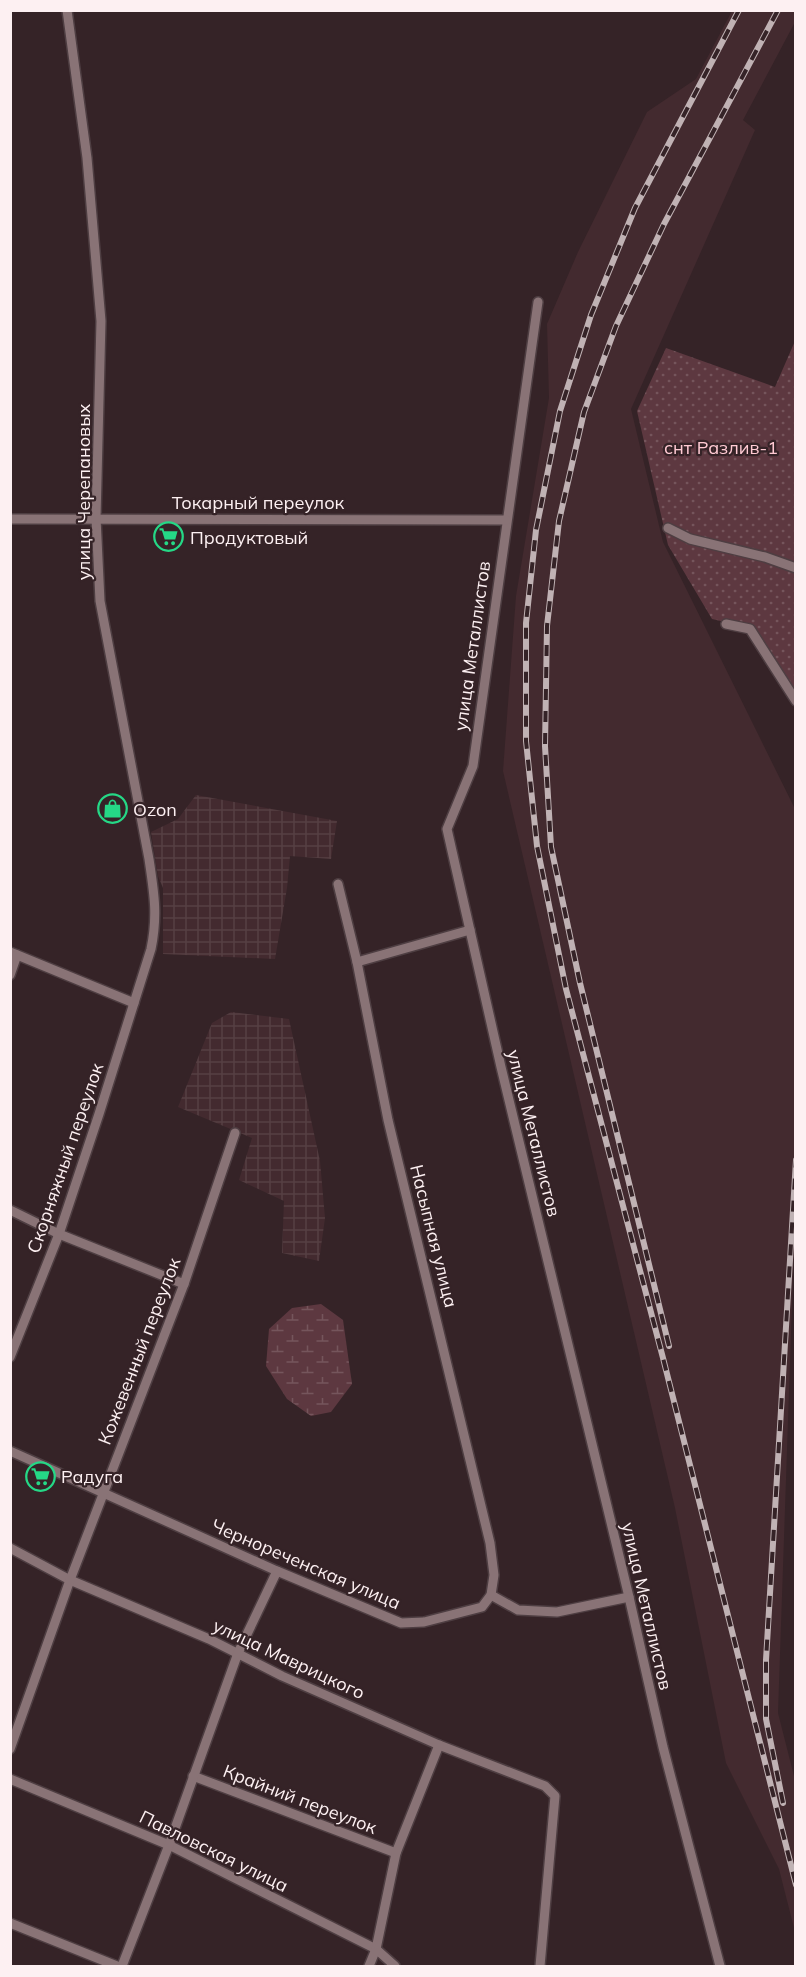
<svg xmlns="http://www.w3.org/2000/svg" width="806" height="1977" viewBox="0 0 806 1977" font-family="Mulish,sans-serif">
<defs>
<pattern id="industrial-grid" width="8" height="8" patternUnits="userSpaceOnUse" patternTransform="scale(1.5)"><rect width="8" height="8" fill="#432a2f"/><path d="M0 4h8M4 0v8" fill="none" stroke="#563f43"/></pattern>
<pattern id="wetland-marsh" width="20" height="14" patternUnits="userSpaceOnUse" patternTransform="scale(1.5)"><rect width="20" height="14" fill="#5d3840"/><path d="M1 5h8M5 5V1M11 12h8M15 12V8" fill="none" stroke="#75555c"/></pattern>
<pattern id="garden-dots" width="8" height="8" patternUnits="userSpaceOnUse" patternTransform="scale(1.5)"><rect width="8" height="8" fill="#5d3840"/><path d="M2 2h.1M6 6h.1" fill="none" stroke="#75555c" stroke-width="1.8" stroke-linecap="round"/></pattern>
</defs>
<rect width="100%" height="100%" fill="#352327"/>
<path fill="#432a2f" d="M 732,11 L 795,11 L 795,22 L 743,120 L 755,130 L 631,409 L 663,542 L 795,809 L 795,1217 L 778,1713 L 795,1780 L 795,1932 L 779,1869 L 726,1763 L 675,1508 L 503,771 L 516,596 L 549,398 L 547,324 L 578,252 L 647,112 L 696,79 Z"/>
<g fill="url(#industrial-grid)">
<path d="M 196,795 L 337,821 L 331,859 L 290,856 L 287,888 L 275,959 L 163,954 L 163,888 L 158,876 L 151,832 L 178,819 Z"/>
<path d="M 231,1012 L 289,1019 L 320,1161 L 325,1218 L 319,1261 L 282,1253 L 284,1201 L 239,1180 L 252,1138 L 178,1107 L 212,1023 Z"/>
</g>
<path fill="url(#wetland-marsh)" d="M 321,1304 L 343,1320 L 352,1384 L 331,1412 L 311,1416 L 287,1399 L 266,1366 L 269,1329 L 292,1308 Z"/>
<path fill="url(#garden-dots)" d="M 795,341 L 795,707 L 752,628 L 712,619 L 668,545 L 637,411 L 666,348 L 775,387 Z"/>
<g fill="none" stroke-linecap="round" stroke-linejoin="round">
<defs>
<g id="minor">
<path d="M 538,302 L 473,766 L 447,829 L 501,1067 L 629,1597 L 663,1747 L 720,1966"/>
<path d="M 10,519 L 506,520"/>
<path d="M 668,528 L 690,539 L 765,557 L 796,568"/>
<path d="M 726,624 L 750,629 L 796,701"/>
<path d="M 10,952 L 134,1003"/>
<path d="M 357,962 L 470,930"/>
<path d="M 10,975 L 17,955"/>
<path d="M 10,1210 L 59,1234 L 184,1284"/>
<path d="M 10,1357 L 59,1234 L 99,1114 L 151,949 C 158,915 154,893 149,859 L 100,601 L 96,518 L 101,321 L 87,158 L 67,10"/>
<path d="M 10,1451 L 277,1571 L 401,1623 L 424,1622 L 482,1607 L 491,1595 L 494,1575 L 490,1543 L 388,1120 L 357,962 L 338,884"/>
<path d="M 10,1548 L 70,1580 L 209,1639 L 282,1676 L 439,1745 L 545,1786 L 555,1796 L 540,1966"/>
<path d="M 491,1595 L 518,1610 L 557,1612 L 629,1597"/>
<path d="M 10,1749 L 70,1580 L 184,1284 L 235,1133"/>
<path d="M 193,1776 L 396,1853"/>
<path d="M 10,1779 L 169,1845 L 376,1949 L 395,1966"/>
<path d="M 10,1923 L 117,1966"/>
<path d="M 122,1966 L 169,1845 L 238,1653 L 277,1571"/>
<path d="M 369,1966 L 376,1949 L 396,1853 L 439,1745"/>
</g>
</defs>
<use href="#minor" stroke="#4e3e42" stroke-width="12"/>
<use href="#minor" stroke="#897376" stroke-width="9"/>
<defs>
<g id="rail">
<path d="M 739,10 L 635,208 L 591,315 L 560,411 L 536,530 L 526,623 L 526,741 L 537,846 L 566,989 L 663,1358 L 796,1885"/>
<path d="M 669,1346 L 580,983 L 551,847 L 545,746 L 547,626 L 559,521 L 584,412 L 616,326 L 664,224 L 778,10"/>
<path d="M 783,1803 L 766,1719 L 766,1660 L 796,1160"/>
</g>
</defs>
<use href="#rail" stroke="#c0b2b4" stroke-width="6"/>
<use href="#rail" stroke="#352327" stroke-width="4" stroke-dasharray="11" stroke-linecap="butt"/>
</g>
<defs>
<symbol id="supermarket-ring" viewBox="-11 -11 22 22"><circle r="9.5" fill="#352327" stroke="#25d886" stroke-width="1.5"/><path d="M-6-5.5h2.5l.6 2H6L4.5 2H-2.5L-4.4-4H-6ZM-1.5 3.2a1.3 1.3 0 1 0 .1 0ZM3 3.2a1.3 1.3 0 1 0 .1 0Z" fill="#25d886"/></symbol>
<symbol id="shop-ring" viewBox="-11 -11 22 22"><circle r="9.5" fill="#352327" stroke="#25d886" stroke-width="1.5"/><path d="M-5-2.5h2.3a2.7 3.5 0 0 1 5.4 0H5L5.5 6h-11ZM-1.5-2.5h3a1.5 2.3 0 0 0-3 0Z" fill="#25d886"/></symbol>
</defs>
<g fill-rule="evenodd">
<use href="#supermarket-ring" x="152" y="520" width="33" height="33"/>
<use href="#shop-ring" x="96" y="792" width="33" height="33"/>
<use href="#supermarket-ring" x="24" y="1460" width="33" height="33"/>
</g>
<g text-anchor="middle" dominant-baseline="central" stroke-width="4.5" stroke-linejoin="round" paint-order="stroke">
<g font-size="18" fill="#ffcad3" stroke="#352327">
<text x="721" y="447">снт Разлив-1</text>
</g>
<g font-size="18" fill="#fdf0f2" stroke="#352327">
<text transform="translate(83 492) rotate(-90)">улица Черепановых</text>
<text x="258" y="502">Токарный переулок</text>
<text transform="translate(472 646) rotate(-82)">улица Металлистов</text>
<text transform="translate(534 1133) rotate(76)">улица Металлистов</text>
<text transform="translate(65 1158) rotate(-71)">Скорняжный переулок</text>
<text transform="translate(434 1236) rotate(76)">Насыпная улица</text>
<text transform="translate(139 1351) rotate(-69)">Кожевенный переулок</text>
<text transform="translate(306 1564) rotate(23)">Чернореченская улица</text>
<text transform="translate(647 1606) rotate(77)">улица Металлистов</text>
<text transform="translate(289 1659) rotate(25)">улица Маврицкого</text>
<text transform="translate(300 1799) rotate(21)">Крайний переулок</text>
<text transform="translate(214 1851) rotate(26)">Павловская улица</text>
</g>
<g font-size="18" fill="#fdf0f2" stroke="#352327" text-anchor="start">
<text x="190" y="537">Продуктовый</text>
<text x="133" y="809">Ozon</text>
<text x="61" y="1476">Радуга</text>
</g>
</g>
<rect width="806" height="1977" fill="none" stroke="#fdf0f2" stroke-width="24"/>
</svg>
